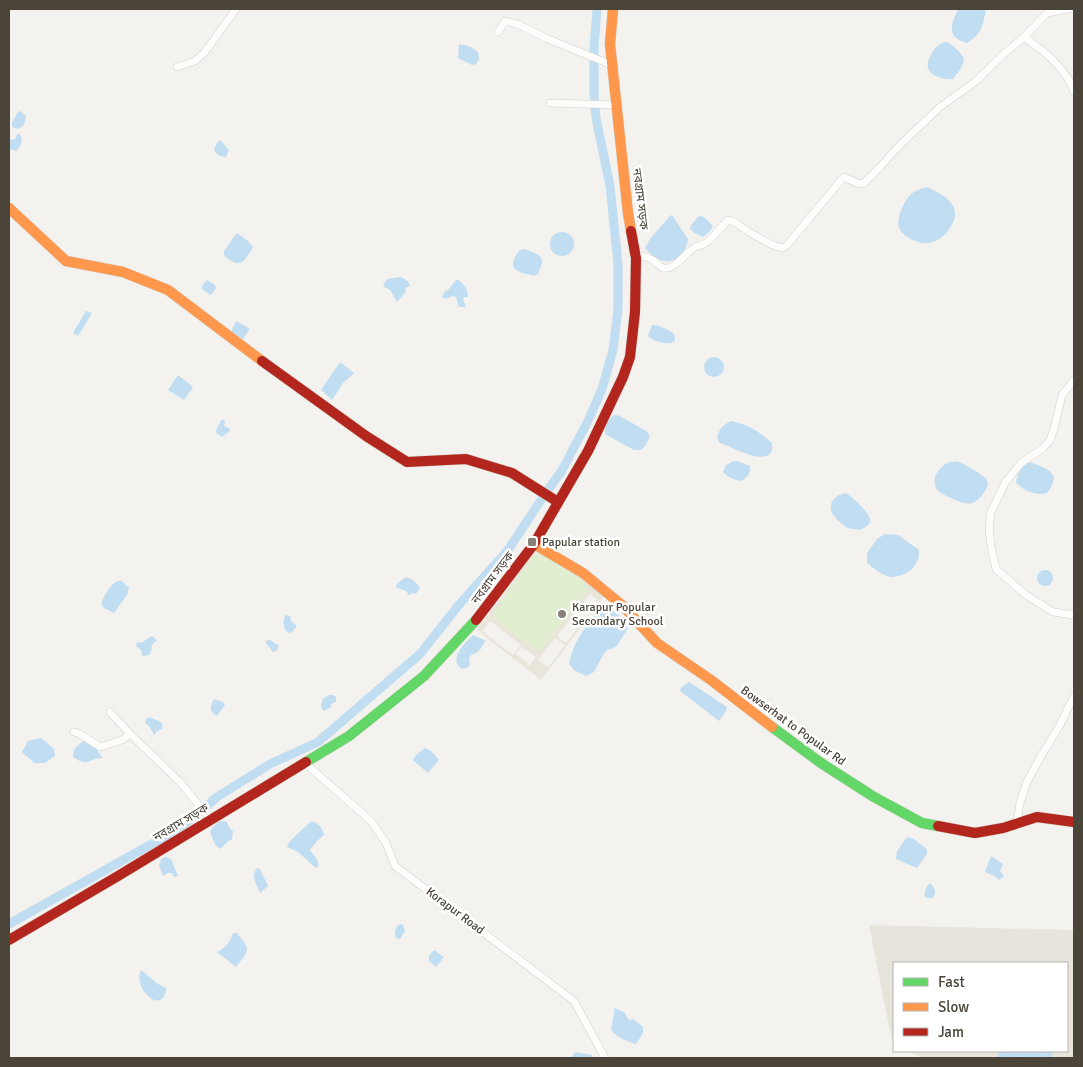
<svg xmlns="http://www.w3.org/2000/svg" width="1083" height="1067" viewBox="0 0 1083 1067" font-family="Signika,'Noto Sans Bengali',sans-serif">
<rect width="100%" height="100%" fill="#f4f2ee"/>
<path fill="#e7e4dc" d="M 869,925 L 1074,930 L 1074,1058 L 923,1058 L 908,1051 L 1067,1051 L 1067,963 L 894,963 L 894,1043 L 892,1042 Z"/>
<path fill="#eae5da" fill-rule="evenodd" d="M 538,548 L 606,594 L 541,680 L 477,630 ZM 590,594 L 599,601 L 566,643 L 557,636 ZM 490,621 L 521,645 L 513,655 L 482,631 ZM 555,638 L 565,645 L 548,667 L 538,660 ZM 521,647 L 536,657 L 530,665 L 515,654 Z"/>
<path fill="#e1eecf" d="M 541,552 L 585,583 L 588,588 L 586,593 L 542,649 C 537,650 534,649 530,646 L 495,619 L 493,615 L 496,609 L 534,556 L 537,553 Z"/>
<g fill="#c0ddf1">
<path d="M 958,9 L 986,9 C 983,25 982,34 967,43 C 946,37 951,25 958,9 Z"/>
<path d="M 945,42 C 953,43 959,52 964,58 C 964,66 958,72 953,79 C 938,80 920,72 931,55 C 934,48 938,44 945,42 Z"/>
<path d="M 459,44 L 471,47 L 478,52 L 479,59 L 476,64 L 472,65 L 458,58 Z"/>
<path d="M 20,111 L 26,116 C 25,123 24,126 18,129 L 12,127 L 12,123 L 17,113 Z"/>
<path d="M 18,133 C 25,137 21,147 16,151 L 9,149 L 9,140 L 15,139 Z"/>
<path d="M 219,140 L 222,142 L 229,150 L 226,157 C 220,157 215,154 214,149 Z"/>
<path d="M 927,187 C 949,197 966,209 947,232 C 936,245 923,246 909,238 C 905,236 900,231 899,227 C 896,219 904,201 910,195 C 914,191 922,188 927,187 Z"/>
<path d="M 672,215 L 688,239 C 687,246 685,250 681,255 C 669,267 655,260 645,248 L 650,239 L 670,216 Z"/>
<path d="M 699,216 L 704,217 L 713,226 L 711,230 L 703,237 L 695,233 L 690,229 L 691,225 Z"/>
<circle cx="562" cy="244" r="12"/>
<path d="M 236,234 L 238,234 C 243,237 250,242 253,247 C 245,262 239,270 224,255 L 224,251 Z"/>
<path d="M 525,249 C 542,256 546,256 538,274 L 534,276 C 528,274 518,273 514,268 C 511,264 516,252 521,250 C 522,249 524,250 525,249 Z"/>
<path d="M 401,277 L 408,281 L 410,286 L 405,288 L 406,292 L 397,302 L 390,290 L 383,286 L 387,279 Z"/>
<path d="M 207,280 L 215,285 L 216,288 L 211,295 L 202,289 L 202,286 Z"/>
<path d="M 456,280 L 459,280 C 464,285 468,290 468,297 L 465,297 L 463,299 L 466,307 L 459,307 L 456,297 L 453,296 L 446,299 L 442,297 L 445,291 L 448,290 Z"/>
<path d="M 86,311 L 92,313 L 78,336 L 73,333 Z"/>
<path d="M 236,321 L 249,328 L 249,330 L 243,339 L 232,332 L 232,329 Z"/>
<path d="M 652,325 C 659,325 668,329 674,334 L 675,338 L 674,342 C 666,345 654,342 648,336 Z"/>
<circle cx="714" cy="367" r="10"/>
<path d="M 340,362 L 354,373 L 343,383 L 332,400 L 321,390 Z"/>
<path d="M 178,375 L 193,387 L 184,400 L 168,390 Z"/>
<path d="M 615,415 L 620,416 L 646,431 L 650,436 L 645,446 L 641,450 L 634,450 L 605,434 C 605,426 608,418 615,415 Z"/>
<path d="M 222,419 L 225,421 L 224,426 L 229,428 L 230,431 L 222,437 L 215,432 Z"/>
<path d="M 731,421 C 750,425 758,431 772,443 C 776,469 738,451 728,446 C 727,446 721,443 720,443 C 712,435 724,424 731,421 Z"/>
<path d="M 734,461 L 740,462 L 750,466 C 751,473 748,476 742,481 C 735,480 728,478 723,472 L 726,465 Z"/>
<path d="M 950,462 C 953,462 956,461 958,462 C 963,463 985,476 987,480 C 989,484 987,488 985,491 C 975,508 965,505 949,497 C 944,495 936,491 935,485 C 932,476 942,464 950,462 Z"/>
<path d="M 1030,462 C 1048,469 1063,473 1047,493 C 1036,496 1023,491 1016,482 C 1018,473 1021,466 1030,462 Z"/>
<path d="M 846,493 C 852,497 872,514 870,522 C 869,526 863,528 860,530 C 856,529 851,529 848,528 C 842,525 832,516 831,510 C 829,500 838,494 846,493 Z"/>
<path d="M 885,534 L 898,535 L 919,550 C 920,563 911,573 899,576 C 897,576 892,578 891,577 C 883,576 873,568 867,563 L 867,553 L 877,539 Z"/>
<circle cx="1045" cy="578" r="8"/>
<path d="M 406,577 L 413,580 L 420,587 L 416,594 L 413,593 L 409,595 L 406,591 L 395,587 L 399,582 Z"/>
<path d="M 118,581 L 122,581 L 129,588 L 127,595 L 114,613 L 104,608 L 101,604 C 104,596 110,584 118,581 Z"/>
<path d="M 605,603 C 613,609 624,619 628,628 L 616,647 L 607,650 L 603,655 L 594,672 L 586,676 L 574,670 L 569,664 C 574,638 589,623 605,603 Z"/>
<path d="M 286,615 L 290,616 L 291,621 L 297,626 L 292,632 L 288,633 C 283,628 282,621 286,615 Z"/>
<path d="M 473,635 L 486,641 C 481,647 480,653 472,654 L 469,658 L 470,665 L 466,668 L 462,669 C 448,659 464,644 473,635 Z"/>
<path d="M 152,636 L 157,640 L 152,645 L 151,652 L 149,655 L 142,656 L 141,650 L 136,646 L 137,642 L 141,643 Z"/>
<path d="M 267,640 L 270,640 L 279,646 L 276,651 L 273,652 L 266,643 Z"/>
<path d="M 689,682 L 727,707 L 726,711 L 719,721 L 680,691 L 681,688 Z"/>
<path d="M 329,695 L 333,695 L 336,697 L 336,702 L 331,704 L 331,707 L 324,711 C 320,707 321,704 323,699 Z"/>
<path d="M 214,699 L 223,702 L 225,705 L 217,716 C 208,710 210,708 214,699 Z"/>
<path d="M 149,717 L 161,722 L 162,725 L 162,729 L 156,732 L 154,735 L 150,727 L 145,723 L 146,719 Z"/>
<path d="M 41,738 L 54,749 L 55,756 L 45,763 L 34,763 L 22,752 L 28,741 Z"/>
<path d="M 84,741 L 96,746 L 98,752 L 103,758 C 88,758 89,768 73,757 C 72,750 78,744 84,741 Z"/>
<path d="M 425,748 L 431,751 L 439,760 L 428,773 L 413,760 C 415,755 420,751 425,748 Z"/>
<path d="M 220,821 L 227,822 L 229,827 L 233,831 L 232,839 C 227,841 224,846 220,849 C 214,845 212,838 210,831 L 216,824 Z"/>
<path d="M 312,821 C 319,824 322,827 324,835 L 317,841 L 310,850 C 314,856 320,860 318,867 L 316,868 L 298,852 L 287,847 C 289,840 305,827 312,821 Z"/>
<path d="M 907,837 C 916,838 920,845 927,849 L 927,854 L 917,868 L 896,859 L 897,851 Z"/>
<path d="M 991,856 L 1003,864 L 1000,871 L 1004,876 L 999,880 L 994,876 L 985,872 Z"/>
<path d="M 166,857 L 171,859 L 178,876 L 174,877 L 172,873 L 168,873 L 163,876 L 159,866 L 161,859 Z"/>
<path d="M 257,868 L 260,869 L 268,886 L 260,893 C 257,884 250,877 257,868 Z"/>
<path d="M 930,883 C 935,889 937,891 933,898 L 929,898 L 925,897 C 924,891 926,887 930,883 Z"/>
<path d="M 400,924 L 403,925 L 405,931 L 400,939 L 396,938 C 394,932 395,927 400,924 Z"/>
<path d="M 233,933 L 237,933 C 251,951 250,949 236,967 L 217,952 C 226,948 230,942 233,933 Z"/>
<path d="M 434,950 L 444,957 L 436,967 L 429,961 L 429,956 Z"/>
<path d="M 141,970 L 158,984 L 166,988 C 165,1016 132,991 141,970 Z"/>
<path d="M 614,1008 L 624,1012 L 629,1020 L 633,1019 L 643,1027 L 643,1033 L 636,1044 C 626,1041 618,1038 611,1030 L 614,1014 Z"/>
<path d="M 1000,1051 L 1054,1051 L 1050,1058 L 1023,1058 L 1017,1056 L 1016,1058 L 997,1058 Z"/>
<path d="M 575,1052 L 592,1055 L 592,1058 L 571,1058 Z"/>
</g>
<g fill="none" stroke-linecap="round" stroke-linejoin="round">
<g stroke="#c0ddf1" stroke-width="9">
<path d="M 547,491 L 561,472 L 587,423 L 602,389 L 613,350 L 618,309 L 618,264 L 610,186 L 596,118 L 594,95 L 594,48 L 597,9"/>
<path d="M 9,924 L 173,832 L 194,817 L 217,797 L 270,764 L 318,742 L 420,654 L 458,606 L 508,550 L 543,497"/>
</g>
<defs>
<g id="street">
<path d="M 498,32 L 505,21 L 517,24 L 548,39 L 612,65"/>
<path d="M 1024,37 C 1043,51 1067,68 1074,92"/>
<path d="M 177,67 L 195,61 L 205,52 L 236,9"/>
<path d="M 550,103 L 617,105"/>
<path d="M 635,256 C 642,255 648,257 654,261 C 657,263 660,267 663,268 C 674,271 686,252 695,247 C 699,245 703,245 706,243 C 714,238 721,226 728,220 C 735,221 740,226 746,230 C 756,236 772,247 783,248 L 787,245 L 842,179 L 844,177 L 857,183 L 863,184 L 880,167 L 899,146 L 940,107 L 975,82 L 1006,52 L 1024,37 L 1047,13 L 1067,9 L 1074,9"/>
<path d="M 1074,380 L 1062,395 L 1054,429 L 1050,440 L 1043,448 L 1021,463 L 1005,483 L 991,512 L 989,528 L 991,546 L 996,569 L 1026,595 L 1053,612 L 1074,615"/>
<path d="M 110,712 L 130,734 L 180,782 L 211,820"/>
<path d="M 74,732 L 80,734 L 100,747 L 122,740 L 130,734"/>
<path d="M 305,763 L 371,821 L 386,843 L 395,866 L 574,1001 L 605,1058"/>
<path d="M 1017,823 L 1020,803 L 1026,784 L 1041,756 L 1060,725 L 1074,696"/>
</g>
<g id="fast">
<path d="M 772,727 L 821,763 L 874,797 L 922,823 L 938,826"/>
<path d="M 306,762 L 349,736 L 424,676 L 476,620"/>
</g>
<g id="slow">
<path d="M 613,9 L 610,44 L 628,213 L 631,231"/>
<path d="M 9,208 L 66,261 L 123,272 L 168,290 L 262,361"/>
<path d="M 534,544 L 583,573 L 623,606 L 657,643 L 711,680 L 772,727"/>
</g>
<g id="jam">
<path d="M 262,361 L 366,436 L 407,462 L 466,459 L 512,473 L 558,502"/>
<path d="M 476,620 L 534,544 L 588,451 L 623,377 L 630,357 L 635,312 L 636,258 L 631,231"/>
<path d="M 938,826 L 975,833 L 1003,828 L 1037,817 L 1074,822"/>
<path d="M 9,940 L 118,876 L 306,762"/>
</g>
</defs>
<use href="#street" stroke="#d2d0cb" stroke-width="8"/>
<use href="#fast" stroke="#d3cfc5" stroke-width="11"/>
<use href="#slow" stroke="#d3cfc5" stroke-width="11"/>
<use href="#jam" stroke="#d3cfc5" stroke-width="11"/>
<use href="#street" stroke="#fdfdfc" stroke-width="7"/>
<use href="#fast" stroke="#63d668" stroke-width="10"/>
<use href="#slow" stroke="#ff974d" stroke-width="10"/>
<use href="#jam" stroke="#b3261e" stroke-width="10"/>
</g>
<g fill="#868178" stroke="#fff" stroke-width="2">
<rect x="527" y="537" width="10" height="10" rx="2.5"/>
<circle cx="562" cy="614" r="5"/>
</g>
<g text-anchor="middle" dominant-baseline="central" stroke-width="5" stroke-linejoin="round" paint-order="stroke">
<g font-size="12" fill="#4b4439" stroke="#fff">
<text transform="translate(640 199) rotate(83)">নবগ্রাম সড়ক</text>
<text transform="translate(493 578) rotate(-53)">নবগ্রাম সড়ক</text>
<text transform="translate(793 726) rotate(36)">Bowserhat to Popular Rd</text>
<text transform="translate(181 823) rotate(-31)">নবগ্রাম সড়ক</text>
<text transform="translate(455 911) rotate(37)">Korapur Road</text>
</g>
<g font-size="12" fill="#4b4439" stroke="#fff" text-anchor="start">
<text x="542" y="542">Papular station</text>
<text x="572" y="607">Karapur Popular<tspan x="572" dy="14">Secondary School</tspan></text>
</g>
</g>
<rect width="1083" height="1067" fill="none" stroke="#4b4439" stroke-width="20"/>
<rect x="893" y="962" width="175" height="90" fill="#ffffff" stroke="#b7b4b0"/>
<rect x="903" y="978" width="25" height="8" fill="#63d668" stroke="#b7b4b0"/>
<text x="938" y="987" font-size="15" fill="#4b4439">Fast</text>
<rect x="903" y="1003" width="25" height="8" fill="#ff974d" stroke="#b7b4b0"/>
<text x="938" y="1012" font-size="15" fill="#4b4439">Slow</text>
<rect x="903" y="1028" width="25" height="8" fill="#b3261e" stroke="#b7b4b0"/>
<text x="938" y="1037" font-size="15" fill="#4b4439">Jam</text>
</svg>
